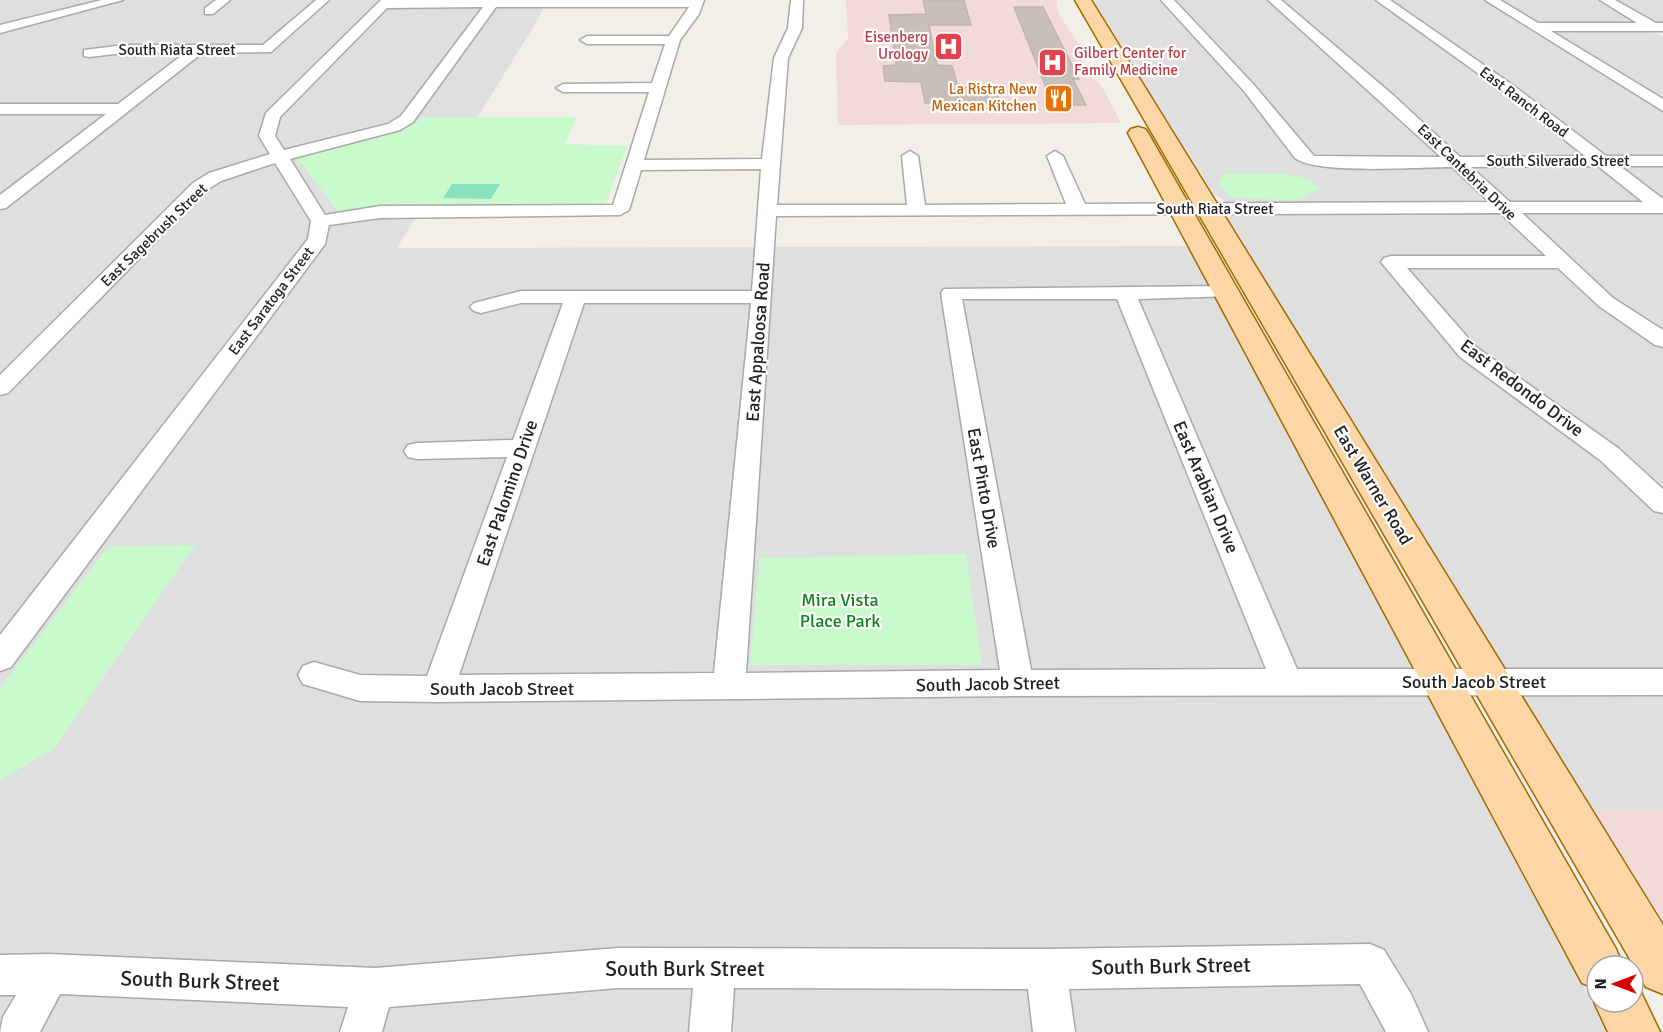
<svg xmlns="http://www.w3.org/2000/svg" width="1663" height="1032" viewBox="0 0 1663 1032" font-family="Signika,sans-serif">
<rect width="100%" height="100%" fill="#f2efe9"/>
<g fill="#e0dfdf">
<path d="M 0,0 L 541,0 L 545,5 L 537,21 L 397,248 L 1188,246 L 1608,1032 L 0,1032 Z"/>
<path d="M 1093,0 L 1599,0 L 1663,37 L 1663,202 L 1226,202 L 1213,193 Z"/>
<path d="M 1613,0 L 1663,0 L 1663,29 Z"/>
<path d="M 1663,212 L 1663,811 L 1594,811 L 1228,218 L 1233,214 Z"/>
</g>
<g fill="#f2dad9">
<path d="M 846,0 L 1056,0 L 1058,13 L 1081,47 L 1083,61 L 1091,74 L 1104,90 L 1121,123 L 838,125 L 836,53 L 848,38 Z"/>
<path d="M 1594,811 L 1663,811 L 1663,921 Z"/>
</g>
<g fill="#c8facc">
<path d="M 423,117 L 576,117 L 565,144 L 627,146 L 606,203 L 592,205 L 409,205 L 338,212 L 296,156 L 411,127 Z"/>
<path d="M 1225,173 C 1249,175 1306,168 1320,188 L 1299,200 L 1231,198 L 1219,184 Z"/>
<path d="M 195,545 L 54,749 L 0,780 L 0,688 L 108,547 Z"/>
<path d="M 966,554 L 982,665 L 750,665 L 760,558 Z"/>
</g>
<path fill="#88e0be" d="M 452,184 L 500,184 L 491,199 L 443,198 Z"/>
<g fill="#c7bfb8" stroke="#c4b6ab" stroke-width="1.5">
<path d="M 923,0 L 964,0 L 971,25 L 929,25 L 937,65 L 952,66 L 958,87 L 995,88 L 1000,103 L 925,103 L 921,82 L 885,81 L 883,66 L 896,65 L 889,15 L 926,14 Z"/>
<path d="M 1014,7 L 1043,7 L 1079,79 L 1073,79 L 1086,105 L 1053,105 Z"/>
</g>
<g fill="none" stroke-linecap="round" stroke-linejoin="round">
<defs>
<g id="minor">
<path d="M 102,0 L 123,0 L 0,33 L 0,25 Z"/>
<path d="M 216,0 L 230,0 L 213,14 L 205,14 L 205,8 Z"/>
<path d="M 316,0 L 329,0 L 271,52 L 202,53 L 6,208 L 0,209 L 0,195 L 106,114 L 0,114 L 0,104 L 118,104 L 185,53 L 124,53 L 89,57 L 84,56 L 84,50 L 124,45 L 263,45 Z"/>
<path d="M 381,0 L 704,0 L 699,14 L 680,40 L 644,160 L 762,159 L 774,58 L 788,28 L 791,0 L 803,0 L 802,28 L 788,58 L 777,205 L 907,205 L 902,156 L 910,151 L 918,156 L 925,205 L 1066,204 L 1047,156 L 1055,151 L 1063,156 L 1085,204 L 1489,202 L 1452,167 C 1419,167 1318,175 1295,158 L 1244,91 L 1161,0 L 1174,0 L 1254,85 L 1314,156 L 1441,157 L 1268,0 L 1281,0 L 1393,95 L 1460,157 L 1585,156 L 1504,92 L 1376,0 L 1390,0 L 1514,86 L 1606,156 L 1663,156 L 1663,166 L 1620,166 L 1663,199 L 1663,213 L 1522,213 L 1613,298 L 1663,330 L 1663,347 L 1655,345 L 1599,306 L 1558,268 L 1407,268 L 1476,347 L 1618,448 L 1663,489 L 1663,513 L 1654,511 L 1600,460 L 1460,357 L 1381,262 L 1384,258 L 1391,256 L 1546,256 L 1500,213 L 776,216 L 746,673 L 1000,670 L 941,293 L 944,289 L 1226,286 L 1233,288 L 1236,292 L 1233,296 L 1138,299 L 1297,669 L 1663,669 L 1663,695 L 1018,696 L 438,702 L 360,701 L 303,684 L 298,675 L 303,666 L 314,662 L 360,675 L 427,676 L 507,457 L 417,459 L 408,457 L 404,451 L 408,445 L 417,443 L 513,440 L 563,303 L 521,303 L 481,313 L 474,311 L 470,307 L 474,303 L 521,291 L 752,291 L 761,169 L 641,170 L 629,210 L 620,215 L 380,218 L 329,225 L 325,244 L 11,667 L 0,671 L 0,635 L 308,239 L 311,221 L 275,163 L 221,181 L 205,191 L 8,393 L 0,395 L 0,375 L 193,183 L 209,173 L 270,154 L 259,136 L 266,113 ZM 483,7 L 401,116 L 388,124 L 284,150 L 275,136 L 280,117 L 387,8 ZM 496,7 L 689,7 L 669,36 L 587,36 L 580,40 L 587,44 L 665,44 L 652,83 L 563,84 L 556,88 L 563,92 L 649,92 L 613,205 L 380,206 L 325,215 L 290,159 L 400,130 L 413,122 ZM 1598,166 L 1643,202 L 1510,202 L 1471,167 ZM 962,299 L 1117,299 L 1266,669 L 1031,670 ZM 584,303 L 751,303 L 714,673 L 459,675 Z"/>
<path d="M 1485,0 L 1500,0 L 1538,23 L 1637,23 L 1600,0 L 1615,0 L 1656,23 L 1663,23 L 1663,31 L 1551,31 L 1663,99 L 1663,111 Z"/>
<path d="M 1370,944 L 1384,950 L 1411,994 L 1428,1032 L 1386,1032 L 1360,984 L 1069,989 L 1075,1032 L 1033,1032 L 1028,989 L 734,988 L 731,1032 L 689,1032 L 693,988 L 618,988 L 389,1007 L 382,1032 L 340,1032 L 348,1007 L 60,994 L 40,1032 L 0,1032 L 3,1017 L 16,995 L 0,995 L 0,955 L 49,954 L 375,968 L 618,948 L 1046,949 Z"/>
</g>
<g id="major">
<path d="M 1075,0 L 1091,0 L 1663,925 L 1663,994 L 1646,987 Z"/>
<path d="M 1138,127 L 1145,129 L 1148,133 L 1616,949 L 1623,966 L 1597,966 L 1597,989 L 1582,983 L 1128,133 L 1131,129 Z"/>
<path d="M 1633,983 L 1637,984 L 1660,1032 L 1608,1032 L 1594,1002 L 1597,995 L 1597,1002 L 1633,1002 Z"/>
</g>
</defs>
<use href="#minor" stroke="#a9a9a9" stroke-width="3"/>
<use href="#major" stroke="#a06b00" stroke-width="3"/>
<use href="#minor" fill="#fff" fill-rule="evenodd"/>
<use href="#major" fill="#fcd6a4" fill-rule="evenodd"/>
</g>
<defs>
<symbol id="hospital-square" viewBox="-11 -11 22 22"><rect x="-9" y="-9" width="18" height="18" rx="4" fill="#e0444e" stroke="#fff"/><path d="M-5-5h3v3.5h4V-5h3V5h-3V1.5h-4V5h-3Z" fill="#fff"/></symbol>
<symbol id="restaurant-square" viewBox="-11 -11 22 22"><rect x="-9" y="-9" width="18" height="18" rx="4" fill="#e8710a" stroke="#fff"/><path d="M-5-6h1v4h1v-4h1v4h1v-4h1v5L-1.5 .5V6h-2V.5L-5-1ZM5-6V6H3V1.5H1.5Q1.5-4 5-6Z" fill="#fff"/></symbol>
</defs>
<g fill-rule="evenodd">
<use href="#hospital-square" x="932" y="30" width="33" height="33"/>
<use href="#hospital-square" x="1036" y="46" width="33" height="33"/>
<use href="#restaurant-square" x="1042" y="82" width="33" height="33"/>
</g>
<g text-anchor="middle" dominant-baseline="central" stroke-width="4.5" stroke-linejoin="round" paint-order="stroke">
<g font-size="15" fill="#be3a42" stroke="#fff" text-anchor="end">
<text x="928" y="37">Eisenberg<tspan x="928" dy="17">Urology</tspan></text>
<text x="1074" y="53" text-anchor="start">Gilbert Center for<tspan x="1074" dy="17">Family Medicine</tspan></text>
</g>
<g font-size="15" fill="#222" stroke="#fff">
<text x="177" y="50">South Riata Street</text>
<text transform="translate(1524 102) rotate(37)">East Ranch Road</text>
<text x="1558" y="161">South Silverado Street</text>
<text transform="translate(1467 172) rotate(44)">East Cantebria Drive</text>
<text x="1215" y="209">South Riata Street</text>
<text transform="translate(154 235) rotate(-44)">East Sagebrush Street</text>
<text transform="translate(271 301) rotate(-53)">East Saratoga Street</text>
</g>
<g font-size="15" fill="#c56008" stroke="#fff" text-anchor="end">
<text x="1037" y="89">La Ristra New<tspan x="1037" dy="17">Mexican Kitchen</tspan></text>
</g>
<g font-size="18" fill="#222" stroke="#fff">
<text transform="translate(758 342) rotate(-86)">East Appaloosa Road</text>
<text transform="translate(1522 388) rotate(37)">East Redondo Drive</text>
<text transform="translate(1373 485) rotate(59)">East Warner Road</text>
<text transform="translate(1206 487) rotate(67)">East Arabian Drive</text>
<text transform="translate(984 488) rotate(80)">East Pinto Drive</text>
<text transform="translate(507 493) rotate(-71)">East Palomino Drive</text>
<text x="1474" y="682">South Jacob Street</text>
<text transform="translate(988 684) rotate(-1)">South Jacob Street</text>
<text x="502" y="689">South Jacob Street</text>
</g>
<g font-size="18" fill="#0c8416" stroke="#fff">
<text x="840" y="600">Mira Vista<tspan x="840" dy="21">Place Park</tspan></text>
</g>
<g font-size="21" fill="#222" stroke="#fff">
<text transform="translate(1171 966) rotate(-1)">South Burk Street</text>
<text x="685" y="969">South Burk Street</text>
<text transform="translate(200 981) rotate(2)">South Burk Street</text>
</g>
</g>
<g transform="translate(1615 984) rotate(270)"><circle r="28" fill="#ffffff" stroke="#a7a7a7" stroke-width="1.5"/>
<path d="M0-4.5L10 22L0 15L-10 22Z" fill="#d40000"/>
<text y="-9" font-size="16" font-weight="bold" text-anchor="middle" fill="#222222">N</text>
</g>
</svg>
